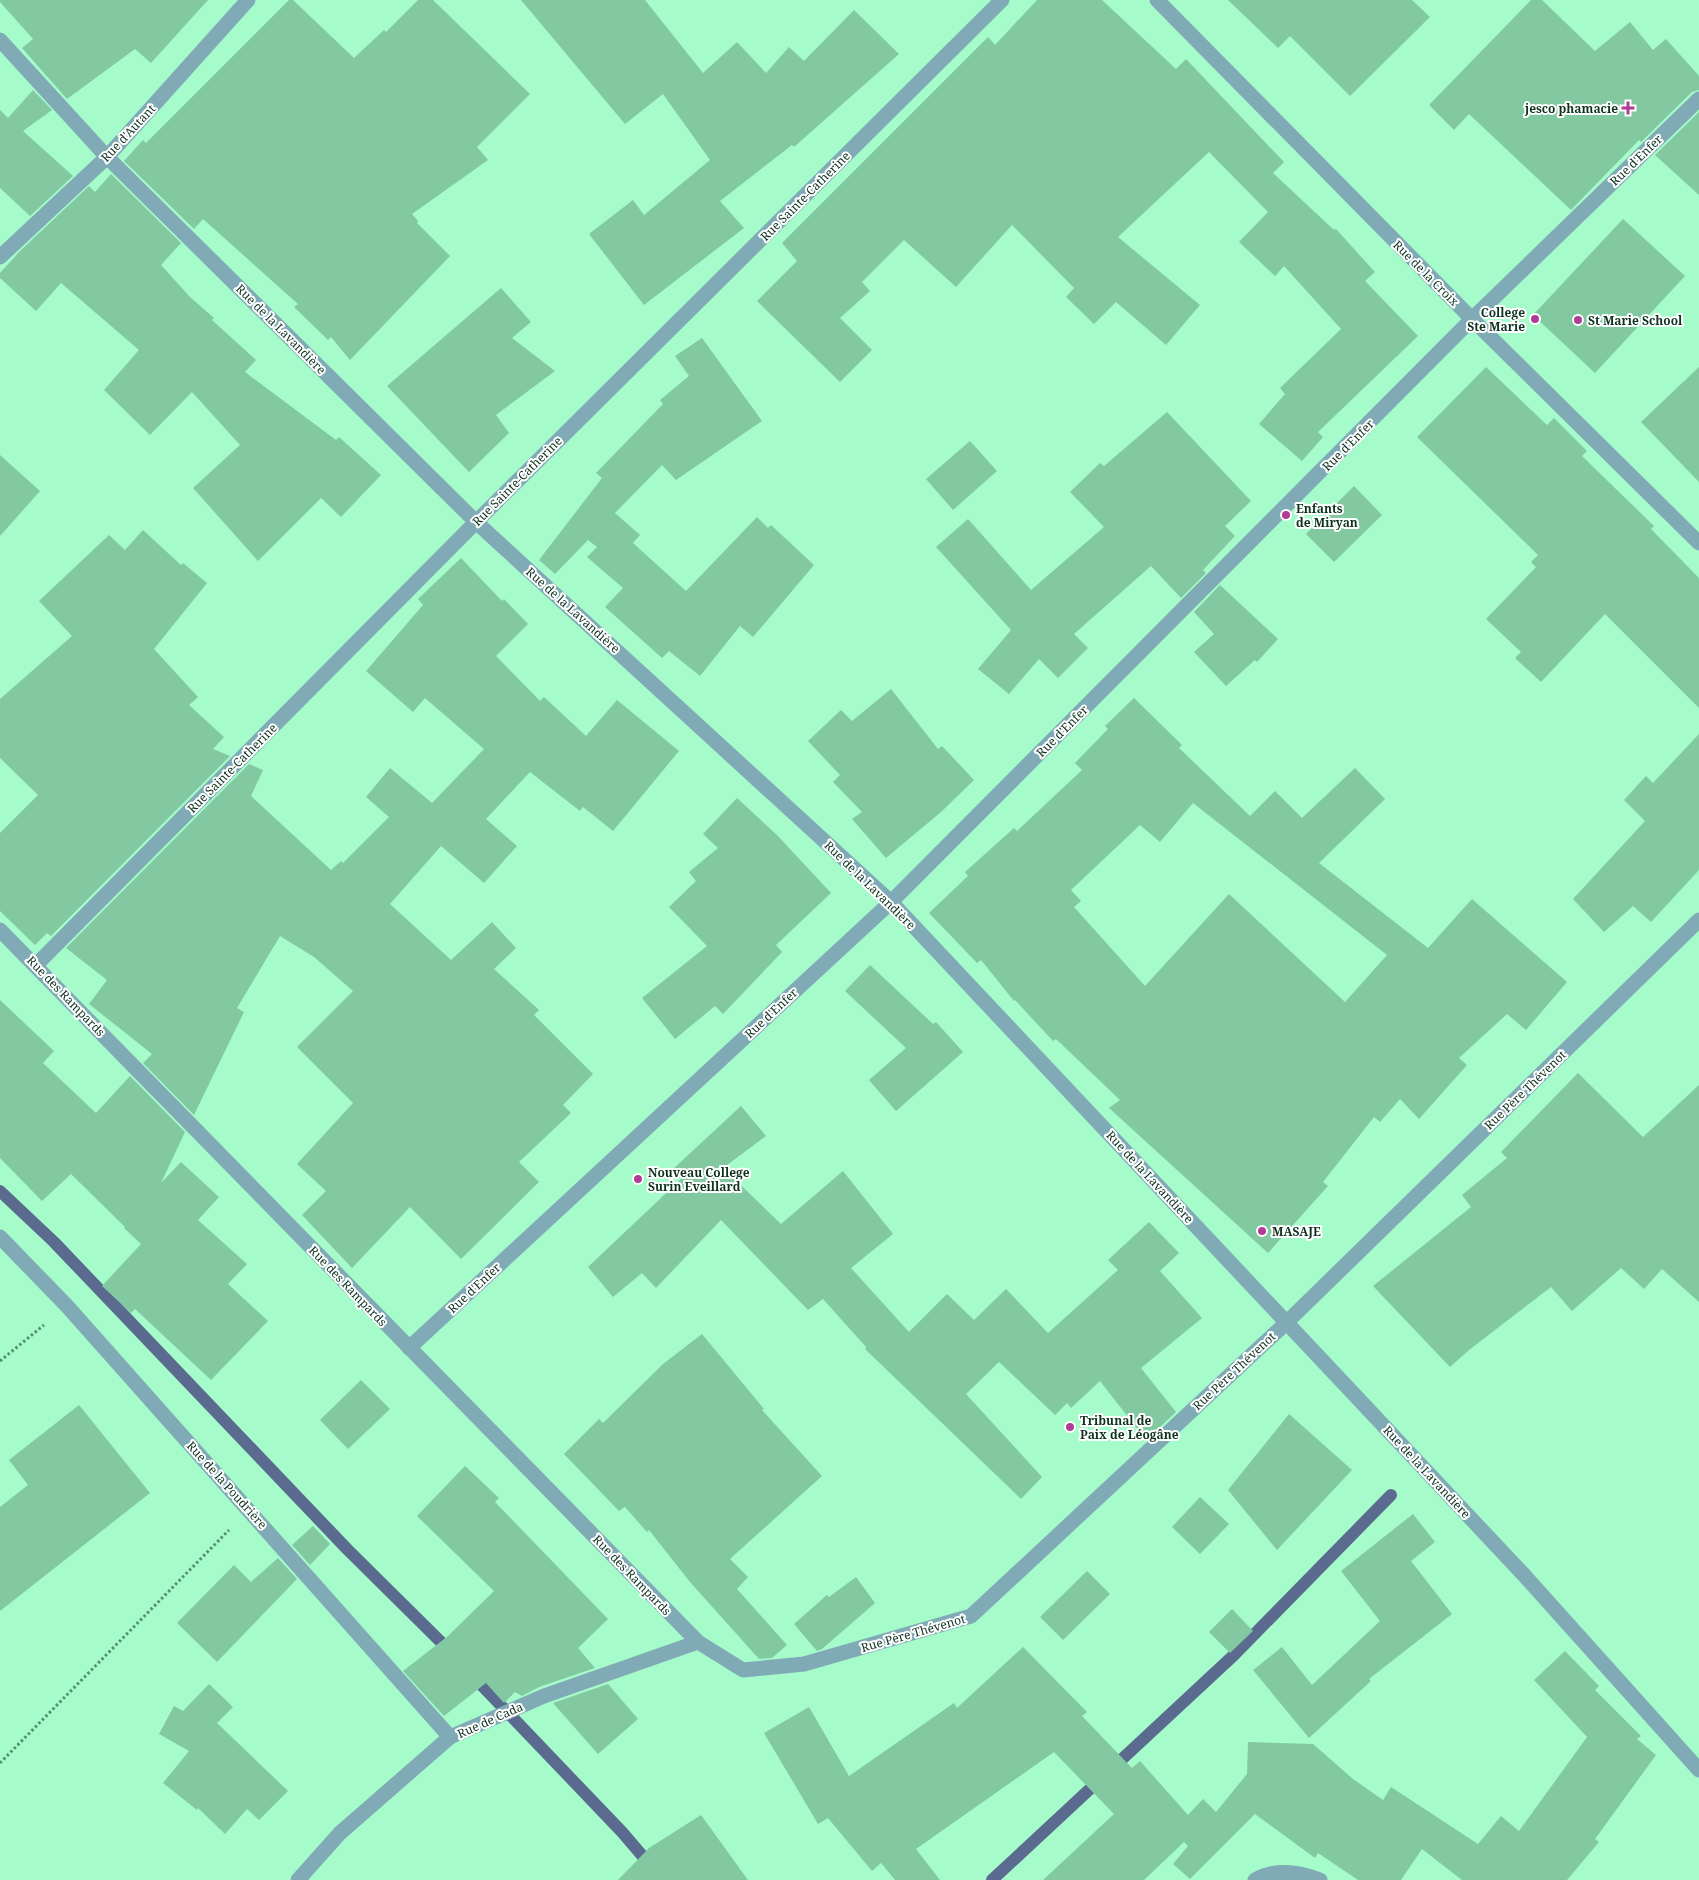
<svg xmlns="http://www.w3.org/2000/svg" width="1699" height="1880" viewBox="0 0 1699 1880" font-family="'Noto Serif',serif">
<rect width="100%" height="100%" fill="#a5fbca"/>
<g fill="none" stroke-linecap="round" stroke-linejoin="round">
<g stroke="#5b6b8f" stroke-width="12">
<path d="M 0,1191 L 54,1242 L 347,1549 L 452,1653"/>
<path d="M 470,1673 L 622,1832 L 663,1880"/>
<path d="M 992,1880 L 1234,1655 L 1391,1495"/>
</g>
</g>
<g fill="#82c9a1" fill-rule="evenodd">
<path d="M 0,0 L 208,0 L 151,63 L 135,49 L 67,99 L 22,48 L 33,39 L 0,2 Z"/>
<path d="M 289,0 L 293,0 L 354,58 L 384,30 L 386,32 L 418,0 L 433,0 L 530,94 L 477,147 L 488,160 L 412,214 L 418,221 L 417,223 L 450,256 L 350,360 L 331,337 L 328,340 L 294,307 L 298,304 L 203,219 L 194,229 L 124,161 L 143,140 L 146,143 Z"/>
<path d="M 521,0 L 645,0 L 703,73 L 737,42 L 766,73 L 789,47 L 804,61 L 854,10 L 899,54 L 794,147 L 792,145 L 720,201 L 744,228 L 644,305 L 589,234 L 633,200 L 644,215 L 710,160 L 663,94 L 625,124 Z"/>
<path d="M 1037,0 L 1102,0 L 1176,69 L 1186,59 L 1284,162 L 1273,173 L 1334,230 L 1336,229 L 1375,272 L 1365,281 L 1418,336 L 1318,432 L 1323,437 L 1302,461 L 1259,424 L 1285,394 L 1280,388 L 1341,329 L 1284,266 L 1275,276 L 1239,242 L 1268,212 L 1209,152 L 1118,237 L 1200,305 L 1166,345 L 1116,302 L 1094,324 L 1066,297 L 1074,288 L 1012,225 L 956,287 L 904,240 L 862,282 L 870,291 L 840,318 L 872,350 L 840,382 L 757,301 L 797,261 L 782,243 L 988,37 L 995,45 Z"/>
<path d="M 1228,0 L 1412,0 L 1430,17 L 1350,96 L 1290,36 L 1278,48 Z"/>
<path d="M 1531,0 L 1542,0 L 1595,51 L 1630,22 L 1653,50 L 1666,39 L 1699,76 L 1699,90 L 1692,92 L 1641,142 L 1639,140 L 1571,210 L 1469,114 L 1454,130 L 1429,105 Z"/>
<path d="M 33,90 L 52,110 L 23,131 L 73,176 L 30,216 L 0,188 L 0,110 L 8,118 Z"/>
<path d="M 1699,112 L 1699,195 L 1655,155 Z"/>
<path d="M 111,174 L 181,243 L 161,265 L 190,297 L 214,318 L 212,320 L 256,360 L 245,372 L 336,440 L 339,437 L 381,475 L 341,517 L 321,498 L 258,561 L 193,488 L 240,445 L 192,392 L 150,435 L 104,390 L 139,350 L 61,283 L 36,311 L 0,278 L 0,273 L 20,251 L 89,186 L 95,192 Z"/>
<path d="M 1623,219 L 1685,276 L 1595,373 L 1533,315 Z"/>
<path d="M 501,288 L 531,322 L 512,338 L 555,371 L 496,415 L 509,433 L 469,472 L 387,386 Z"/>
<path d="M 702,338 L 762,421 L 676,480 L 662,465 L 615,513 L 640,535 L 633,543 L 686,591 L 757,517 L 768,528 L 771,525 L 814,565 L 753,637 L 740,626 L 700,676 L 669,651 L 662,658 L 605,607 L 623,588 L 587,557 L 597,547 L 588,540 L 555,574 L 539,560 L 602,478 L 596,473 L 663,404 L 660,400 L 689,376 L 675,356 Z"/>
<path d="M 1486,367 L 1547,425 L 1554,418 L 1587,451 L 1582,456 L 1654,526 L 1651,529 L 1699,578 L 1699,708 L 1605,614 L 1541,682 L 1515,658 L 1521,652 L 1486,619 L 1536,567 L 1531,562 L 1538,555 L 1417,437 Z"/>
<path d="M 1699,367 L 1699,482 L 1641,422 Z"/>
<path d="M 1167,412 L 1251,501 L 1225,526 L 1235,536 L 1203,570 L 1206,573 L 1181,598 L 1151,566 L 1074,634 L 1088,648 L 1058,678 L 1039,659 L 1009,694 L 978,669 L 1011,630 L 936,547 L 968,519 L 1031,590 L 1104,527 L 1070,492 L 1100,463 L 1104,466 Z"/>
<path d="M 970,441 L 997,471 L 953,510 L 926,479 Z"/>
<path d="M 0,455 L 40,491 L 0,536 Z"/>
<path d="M 1354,486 L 1382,515 L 1334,562 L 1306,534 Z"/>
<path d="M 143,530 L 181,565 L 183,563 L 207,583 L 154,649 L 198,697 L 189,705 L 224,737 L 213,749 L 230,756 L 51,936 L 47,933 L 35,945 L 0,911 L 0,833 L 38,795 L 0,758 L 0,699 L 72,636 L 39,601 L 109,535 L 125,550 Z"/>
<path d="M 461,558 L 502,601 L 504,599 L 528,624 L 496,656 L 540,701 L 544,697 L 586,736 L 617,700 L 679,751 L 613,831 L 583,807 L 580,811 L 530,772 L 486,819 L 517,846 L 484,883 L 441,846 L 390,904 L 451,960 L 492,922 L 516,948 L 494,969 L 539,1010 L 534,1015 L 593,1074 L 563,1105 L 571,1113 L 519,1162 L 539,1182 L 461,1259 L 410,1207 L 352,1268 L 302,1215 L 326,1191 L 297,1164 L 353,1103 L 297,1047 L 353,991 L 314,957 L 280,936 L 237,1008 L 244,1012 L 194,1115 L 143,1063 L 152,1054 L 89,1004 L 107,980 L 66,948 L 249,764 L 263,770 L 251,796 L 331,870 L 341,861 L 343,863 L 389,817 L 366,797 L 390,768 L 432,803 L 484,749 L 425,698 L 413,712 L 366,671 L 423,605 L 418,599 Z"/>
<path d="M 1220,585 L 1278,639 L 1257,662 L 1255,660 L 1226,686 L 1194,652 L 1214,634 L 1194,612 Z"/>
<path d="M 891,689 L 938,749 L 942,746 L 974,780 L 941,812 L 886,858 L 852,819 L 862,812 L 833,782 L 840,775 L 808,741 L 841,710 L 852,721 Z"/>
<path d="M 1134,698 L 1182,745 L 1179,748 L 1250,816 L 1275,791 L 1302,818 L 1355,768 L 1385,799 L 1319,863 L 1428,948 L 1472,899 L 1567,982 L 1526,1030 L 1507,1014 L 1459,1058 L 1467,1065 L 1419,1119 L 1400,1099 L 1380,1122 L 1374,1117 L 1323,1182 L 1328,1186 L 1268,1253 L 1109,1108 L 1120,1100 L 1056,1039 L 1053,1041 L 1015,1000 L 1014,1001 L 981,960 L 977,963 L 929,913 L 968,876 L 965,872 L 1014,828 L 1017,831 L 1082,770 L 1075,763 L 1108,729 L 1105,726 ZM 1193,803 L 1387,955 L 1345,1002 L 1229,894 L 1145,986 L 1074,907 L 1081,901 L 1071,890 L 1140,825 L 1160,842 Z"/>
<path d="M 1699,734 L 1699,870 L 1651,922 L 1633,906 L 1604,932 L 1573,899 L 1645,821 L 1624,800 L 1646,776 L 1653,783 Z"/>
<path d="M 737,798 L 777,835 L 831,893 L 776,945 L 782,952 L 723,1014 L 715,1006 L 675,1039 L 642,998 L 707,946 L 669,907 L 696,881 L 689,872 L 718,848 L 703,834 Z"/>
<path d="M 870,965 L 933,1024 L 936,1022 L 963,1052 L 896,1111 L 869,1080 L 906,1048 L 845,991 Z"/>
<path d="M 0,1000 L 54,1051 L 43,1063 L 96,1113 L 130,1076 L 185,1132 L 161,1183 L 181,1162 L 219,1197 L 198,1220 L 247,1264 L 228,1284 L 268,1321 L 211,1380 L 135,1309 L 131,1313 L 102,1286 L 141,1244 L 124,1228 L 125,1227 L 71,1174 L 42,1201 L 0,1158 Z"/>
<path d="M 1578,1073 L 1643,1137 L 1699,1085 L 1699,1302 L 1662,1269 L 1644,1289 L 1621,1268 L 1572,1311 L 1551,1287 L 1469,1350 L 1450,1367 L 1373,1286 L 1471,1207 L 1462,1195 L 1507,1158 L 1501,1152 Z"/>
<path d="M 741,1106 L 766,1136 L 723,1168 L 781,1224 L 843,1171 L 893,1234 L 851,1268 L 909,1332 L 947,1294 L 974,1320 L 1006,1289 L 1048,1333 L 1118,1270 L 1108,1260 L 1149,1222 L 1179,1253 L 1160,1271 L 1202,1318 L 1141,1368 L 1176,1412 L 1146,1440 L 1100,1381 L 1071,1408 L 1067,1403 L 1055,1415 L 999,1362 L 966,1394 L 1042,1477 L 1021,1499 L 865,1349 L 866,1347 L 823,1299 L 808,1310 L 721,1220 L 656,1288 L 642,1273 L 613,1297 L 588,1267 L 681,1179 L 672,1170 Z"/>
<path d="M 702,1334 L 764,1409 L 762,1410 L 822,1476 L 730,1559 L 748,1577 L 737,1589 L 787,1645 L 772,1658 L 759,1659 L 690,1582 L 649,1530 L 647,1532 L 625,1507 L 619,1511 L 564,1454 L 599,1419 L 603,1423 L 663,1364 Z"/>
<path d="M 361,1380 L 390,1409 L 348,1449 L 320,1420 Z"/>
<path d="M 79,1405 L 150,1493 L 0,1611 L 0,1507 L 28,1485 L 9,1460 Z"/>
<path d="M 1289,1414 L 1352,1470 L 1277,1550 L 1228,1490 Z"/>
<path d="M 465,1466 L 499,1498 L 495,1502 L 608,1619 L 578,1648 L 595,1668 L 539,1687 L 522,1696 L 515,1692 L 504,1703 L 486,1683 L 444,1716 L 403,1671 L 448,1636 L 494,1591 L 417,1516 Z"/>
<path d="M 1200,1497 L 1229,1524 L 1200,1554 L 1172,1527 Z"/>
<path d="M 1413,1514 L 1435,1542 L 1411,1561 L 1452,1614 L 1369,1679 L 1371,1681 L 1309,1738 L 1253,1670 L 1282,1647 L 1312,1685 L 1380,1621 L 1341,1571 Z"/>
<path d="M 313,1526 L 330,1544 L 310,1565 L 292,1545 Z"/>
<path d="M 278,1558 L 297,1579 L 217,1662 L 177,1623 L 234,1565 L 251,1582 Z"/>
<path d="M 1087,1571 L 1110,1594 L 1063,1640 L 1040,1617 Z"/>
<path d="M 856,1577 L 875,1603 L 822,1649 L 817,1651 L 794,1624 L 827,1595 L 829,1597 Z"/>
<path d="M 1232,1609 L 1253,1631 L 1230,1653 L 1209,1632 Z"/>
<path d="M 1023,1647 L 1087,1712 L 1082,1716 L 1132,1768 L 1140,1761 L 1188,1815 L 1203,1799 L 1216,1812 L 1247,1774 L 1248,1742 L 1313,1744 L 1353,1779 L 1383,1800 L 1391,1787 L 1478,1844 L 1501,1816 L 1519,1831 L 1587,1737 L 1534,1680 L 1565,1651 L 1599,1686 L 1595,1690 L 1641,1736 L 1637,1739 L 1656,1755 L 1595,1839 L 1599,1842 L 1567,1880 L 1462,1880 L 1422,1849 L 1401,1880 L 1358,1880 L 1318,1853 L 1315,1858 L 1255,1814 L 1190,1879 L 1173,1864 L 1188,1846 L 1184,1842 L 1144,1880 L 1043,1880 L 1114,1814 L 1054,1752 L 916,1849 L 940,1880 L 895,1880 L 881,1863 L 872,1871 L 828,1818 L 818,1824 L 764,1733 L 809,1707 L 849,1776 L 954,1703 L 957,1708 Z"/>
<path d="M 209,1684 L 233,1707 L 217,1723 L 288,1791 L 259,1820 L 247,1809 L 225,1834 L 198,1808 L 197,1810 L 163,1783 L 189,1751 L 159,1734 L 174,1706 L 183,1711 Z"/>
<path d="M 608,1684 L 638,1719 L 598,1754 L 553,1703 Z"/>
<path d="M 701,1815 L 748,1880 L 618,1880 L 649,1848 Z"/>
</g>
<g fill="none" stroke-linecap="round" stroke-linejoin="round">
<g stroke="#548f6f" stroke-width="3" stroke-dasharray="2.5 2.5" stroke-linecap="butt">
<path d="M 0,1361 L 44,1325"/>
<path d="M 0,1763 L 229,1530"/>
</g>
<g stroke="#80aab6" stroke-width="15">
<path d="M 1157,0 L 1472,319 L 1699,543"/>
<path d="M 0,40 L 107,157 L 476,522 L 891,902 L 1524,1575 L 1699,1770"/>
<path d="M 0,257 L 107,157 L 248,0"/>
<path d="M 0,930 L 698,1642 L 743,1670 L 804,1664 L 971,1616 L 1286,1323 L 1699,920"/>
<path d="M 36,965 L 476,522 L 1002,0"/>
<path d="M 0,1237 L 67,1306 L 450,1737"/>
<path d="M 409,1348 L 891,902 L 1472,319 L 1699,99"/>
<path d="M 298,1880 L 340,1833 L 450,1737 L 544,1696 L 698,1642"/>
<path d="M 1255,1880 C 1276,1868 1298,1872 1320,1880"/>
</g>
</g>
<g fill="#b13c95" stroke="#fff" stroke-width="2">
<path d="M1625.5 100.5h5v5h5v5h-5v5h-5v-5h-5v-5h5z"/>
<circle cx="1535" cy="319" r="5"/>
<circle cx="1578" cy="320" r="5"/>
<circle cx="1286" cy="515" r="5"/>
<circle cx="638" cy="1179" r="5"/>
<circle cx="1262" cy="1231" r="5"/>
<circle cx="1070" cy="1427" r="5"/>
</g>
<g text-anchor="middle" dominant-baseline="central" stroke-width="4" stroke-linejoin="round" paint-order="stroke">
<g font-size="12" font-weight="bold" fill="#0e3220" stroke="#fff" text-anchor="start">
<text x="1618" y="108" text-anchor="end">jesco phamacie</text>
<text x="1525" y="312" text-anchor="end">College<tspan x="1525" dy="14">Ste Marie</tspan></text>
<text x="1588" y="320">St Marie School</text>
<text x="1296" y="508">Enfants<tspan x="1296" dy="14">de Miryan</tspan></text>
<text x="648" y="1172">Nouveau College<tspan x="648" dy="14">Surin Eveillard</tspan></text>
<text x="1272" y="1231">MASAJE</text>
<text x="1080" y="1420">Tribunal de<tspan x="1080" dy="14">Paix de Léogâne</tspan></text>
</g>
<g font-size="12" fill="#0e3220" stroke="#fff">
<text transform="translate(128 133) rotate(-47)">Rue d'Autant</text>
<text transform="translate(1636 160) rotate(-44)">Rue d'Enfer</text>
<text transform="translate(805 196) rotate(-45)">Rue Sainte-Catherine</text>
<text transform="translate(1426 273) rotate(45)">Rue de la Croix</text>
<text transform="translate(281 329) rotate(45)">Rue de la Lavandière</text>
<text transform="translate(1348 445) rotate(-45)">Rue d'Enfer</text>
<text transform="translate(517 481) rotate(-45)">Rue Sainte-Catherine</text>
<text transform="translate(573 610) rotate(42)">Rue de la Lavandière</text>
<text transform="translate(1062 731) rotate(-45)">Rue d'Enfer</text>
<text transform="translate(232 768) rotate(-45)">Rue Sainte-Catherine</text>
<text transform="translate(870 885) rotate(44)">Rue de la Lavandière</text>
<text transform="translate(66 996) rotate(46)">Rue des Rampards</text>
<text transform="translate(771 1013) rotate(-43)">Rue d'Enfer</text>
<text transform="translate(1525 1090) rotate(-44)">Rue Père Thévenot</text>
<text transform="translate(1150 1177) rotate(47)">Rue de la Lavandière</text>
<text transform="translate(348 1286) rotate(46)">Rue des Rampards</text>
<text transform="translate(474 1288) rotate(-43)">Rue d'Enfer</text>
<text transform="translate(1234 1371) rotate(-43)">Rue Père Thévenot</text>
<text transform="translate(1427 1472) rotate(47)">Rue de la Lavandière</text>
<text transform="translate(227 1485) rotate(48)">Rue de la Poudrière</text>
<text transform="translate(632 1575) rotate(46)">Rue des Rampards</text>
<text transform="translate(913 1633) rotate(-16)">Rue Père Thévenot</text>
<text transform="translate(490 1720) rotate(-24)">Rue de Cada</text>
</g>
</g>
</svg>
